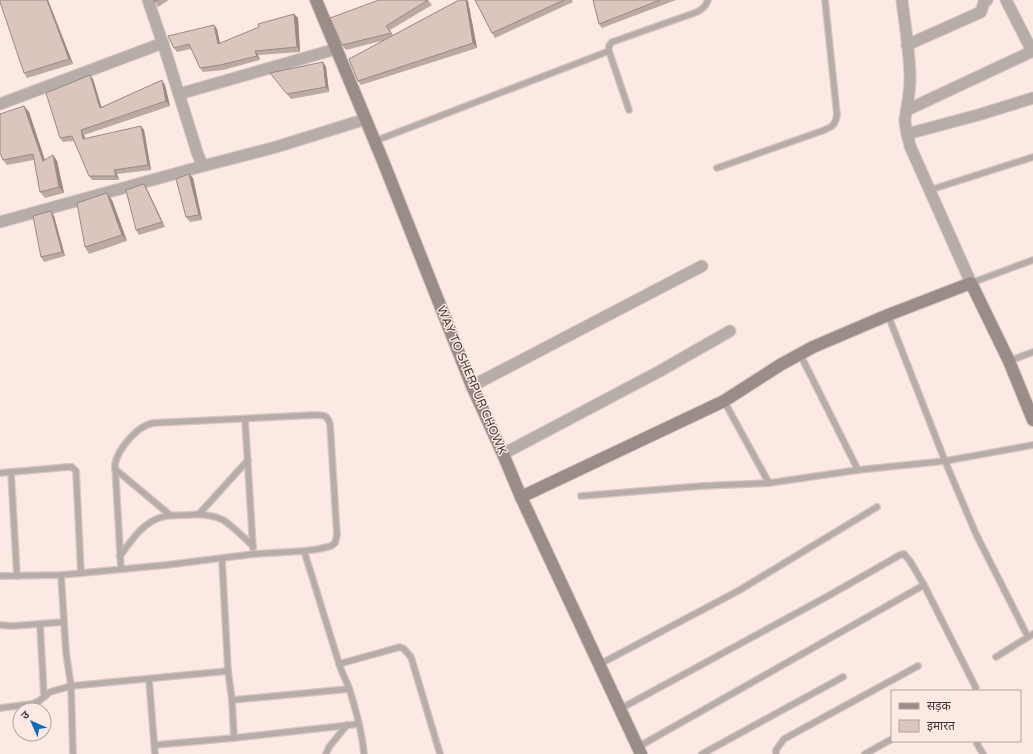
<svg xmlns="http://www.w3.org/2000/svg" width="1033" height="754" viewBox="0 0 1033 754" font-family="'Varela Round','Noto Sans Devanagari',sans-serif">
<rect width="100%" height="100%" fill="#fce9e3"/>
<g fill="none" stroke-linecap="round" stroke-linejoin="round">
<defs>
<g id="lane">
<path d="M 629,110 L 609,51 L 609,46 L 612,42 L 618,40 L 697,12 C 703,9 706,6 708,0"/>
<path d="M 375,141 L 609,51"/>
<path d="M 717,168 L 819,132 C 830,128 835,127 837,115 L 825,0"/>
<path d="M 930,190 L 1033,157"/>
<path d="M 971,283 L 1033,260"/>
<path d="M 888,315 L 945,461 L 976,534 L 1028,637"/>
<path d="M 800,354 L 858,470"/>
<path d="M 1009,361 L 1033,352"/>
<path d="M 724,401 L 769,483"/>
<path d="M 245,419 L 253,548"/>
<path d="M 115,469 L 170,515"/>
<path d="M 11,472 L 17,576"/>
<path d="M 0,473 L 68,467 L 72,467 L 76,471 L 81,573"/>
<path d="M 581,496 L 702,486 L 769,483 L 858,470 L 945,461 L 1033,445"/>
<path d="M 199,514 L 248,460"/>
<path d="M 304,551 C 316,588 327,626 339,663 C 341,671 346,680 349,688 C 356,710 362,731 364,754"/>
<path d="M 120,556 C 131,541 143,522 162,517 C 170,515 178,515 187,515 C 199,514 211,514 223,520 C 233,526 244,538 253,546"/>
<path d="M 222,559 L 228,671 L 232,700 L 234,738"/>
<path d="M 61,575 L 66,652 L 71,686 L 73,754"/>
<path d="M 0,576 L 61,575 L 166,565 L 254,554 L 304,551 L 319,549 L 331,546 L 335,543 L 337,535 L 330,424 C 327,415 325,415 315,415 L 153,423 C 137,426 118,449 115,464 L 121,569"/>
<path d="M 40,624 L 44,697"/>
<path d="M 0,625 L 13,626 L 64,622"/>
<path d="M 996,657 L 1033,634"/>
<path d="M 339,664 L 400,647 L 404,649 L 411,657 L 440,754"/>
<path d="M 600,664 L 738,591 L 877,507"/>
<path d="M 149,679 L 155,754"/>
<path d="M 232,700 L 349,689"/>
<path d="M 0,708 L 32,704 L 39,701 L 50,692 L 71,686 L 228,671"/>
<path d="M 620,709 L 828,596 L 900,555 L 904,554 L 910,561 L 924,585 L 976,688 L 975,691"/>
<path d="M 977,744 L 983,754"/>
<path d="M 155,745 L 234,738 L 359,724"/>
<path d="M 638,747 L 924,585"/>
<path d="M 326,754 L 329,747 L 347,725"/>
<path d="M 702,754 L 843,677"/>
<path d="M 776,754 L 776,750 L 784,739 L 918,666"/>
<path d="M 865,754 L 892,739"/>
</g>
<g id="street">
<path d="M 148,0 L 166,53 L 198,155 L 203,166 L 276,147 L 366,119"/>
<path d="M 902,0 C 905,26 910,53 910,79 C 910,93 907,106 905,119 C 905,128 908,137 910,146 L 971,283"/>
<path d="M 1006,0 L 1032,51"/>
<path d="M 907,45 L 981,12 L 984,2 L 987,0"/>
<path d="M 179,94 L 336,49"/>
<path d="M 0,104 L 163,43"/>
<path d="M 907,110 L 1033,51"/>
<path d="M 907,134 L 978,115 L 1033,98"/>
<path d="M 0,222 L 203,166"/>
<path d="M 472,386 L 702,266"/>
<path d="M 503,454 L 660,371 L 730,331"/>
</g>
<g id="secondary">
<path d="M 316,0 L 383,161 L 472,386 L 503,454 L 521,497 L 641,754"/>
<path d="M 521,497 L 724,401 L 780,365 L 813,347 L 888,315 L 971,283 L 1009,361 L 1033,420"/>
</g>
</defs>
<use href="#lane" stroke="#d7c6c0" stroke-width="8"/>
<use href="#street" stroke="#d7c6c0" stroke-width="13"/>
<use href="#secondary" stroke="#d7c6c0" stroke-width="14"/>
<use href="#lane" stroke="#b6aca8" stroke-width="5.5"/>
<use href="#street" stroke="#b6aca8" stroke-width="11"/>
<use href="#secondary" stroke="#9a8c87" stroke-width="12"/>
</g>
<g fill="#bda9a3">
<path d="M 48,0 L 73,64 L 27,78 L 24,73 Z"/>
<path d="M 154,0 L 169,0 L 158,7 Z"/>
<path d="M 428,0 L 432,5 L 390,30 L 393,35 L 459,0 L 467,0 L 468,1 L 477,48 L 361,85 L 358,81 L 381,41 L 346,50 L 342,45 Z"/>
<path d="M 475,0 L 572,0 L 573,2 L 495,38 L 492,33 Z"/>
<path d="M 593,0 L 676,0 L 602,28 L 599,24 Z"/>
<path d="M 294,14 L 298,18 L 300,52 L 258,55 L 260,60 L 223,70 L 203,72 L 200,68 L 191,49 L 177,52 L 174,48 L 217,29 L 220,43 Z"/>
<path d="M 323,62 L 326,67 L 329,92 L 291,99 L 270,73 Z"/>
<path d="M 93,79 L 101,107 L 165,85 L 170,106 L 84,135 L 85,139 L 141,126 L 144,130 L 151,170 L 117,174 L 119,180 L 92,180 L 89,176 L 74,141 L 63,142 L 60,138 Z"/>
<path d="M 24,106 L 29,112 L 45,160 L 53,155 L 57,161 L 64,193 L 45,198 L 40,192 L 34,160 L 7,165 L 3,160 Z"/>
<path d="M 189,174 L 193,178 L 202,220 L 190,222 L 186,217 Z"/>
<path d="M 144,184 L 147,189 L 165,227 L 139,235 L 136,230 Z"/>
<path d="M 112,200 L 127,241 L 89,254 L 85,247 Z"/>
<path d="M 51,211 L 54,216 L 65,256 L 44,262 L 41,257 Z"/>
</g>
<g fill="#9a8a84">
<path d="M 47,0 L 48,0 L 73,64 L 69,59 Z"/>
<path d="M 466,0 L 467,0 L 468,1 L 477,48 L 473,43 Z"/>
<path d="M 294,14 L 298,18 L 300,52 L 297,47 Z"/>
<path d="M 214,25 L 217,29 L 221,49 L 218,44 Z"/>
<path d="M 255,51 L 258,55 L 260,60 L 257,56 Z"/>
<path d="M 323,62 L 326,67 L 329,92 L 326,87 Z"/>
<path d="M 90,75 L 93,79 L 103,112 L 100,108 Z"/>
<path d="M 162,80 L 165,85 L 170,106 L 166,101 Z"/>
<path d="M 24,106 L 29,112 L 47,167 L 43,161 Z"/>
<path d="M 141,126 L 144,130 L 151,170 L 148,165 Z"/>
<path d="M 81,130 L 84,135 L 87,144 L 83,139 Z"/>
<path d="M 53,155 L 57,161 L 64,193 L 59,187 Z"/>
<path d="M 114,170 L 117,174 L 119,180 L 116,176 Z"/>
<path d="M 189,174 L 193,178 L 202,220 L 199,215 Z"/>
<path d="M 144,184 L 147,189 L 165,227 L 162,222 Z"/>
<path d="M 107,193 L 112,200 L 127,241 L 122,235 Z"/>
<path d="M 51,211 L 54,216 L 65,256 L 62,252 Z"/>
</g>
<g fill="#dcc5bd" stroke="#9a8a84">
<path d="M 0,0 L 47,0 L 69,59 L 24,73 L 0,2 Z"/>
<path d="M 154,0 L 158,0 L 154,2 Z"/>
<path d="M 379,0 L 428,0 L 386,26 L 391,33 L 342,45 L 330,18 Z"/>
<path d="M 459,0 L 466,0 L 473,43 L 358,81 L 349,59 Z"/>
<path d="M 475,0 L 564,0 L 492,33 Z"/>
<path d="M 593,0 L 660,0 L 599,24 Z"/>
<path d="M 294,14 L 297,47 L 255,51 L 257,56 L 220,65 L 200,68 L 189,44 L 174,48 L 168,36 L 214,25 L 218,44 L 259,27 L 258,24 Z"/>
<path d="M 323,62 L 326,87 L 287,94 L 270,73 Z"/>
<path d="M 90,75 L 100,108 L 162,80 L 166,101 L 81,130 L 83,139 L 141,126 L 148,165 L 114,170 L 116,176 L 89,176 L 72,136 L 60,138 L 46,93 Z"/>
<path d="M 24,106 L 43,161 L 53,155 L 59,187 L 40,192 L 33,154 L 3,160 L 0,153 L 0,114 Z"/>
<path d="M 189,174 L 199,215 L 186,217 L 176,179 Z"/>
<path d="M 144,184 L 162,222 L 136,230 L 126,190 Z"/>
<path d="M 107,193 L 122,235 L 85,247 L 77,203 Z"/>
<path d="M 51,211 L 62,252 L 41,257 L 33,216 Z"/>
</g>
<g text-anchor="middle" dominant-baseline="central" stroke-width="3" stroke-linejoin="round" paint-order="stroke">
<g font-size="12" fill="#423936" stroke="#fce9e3">
<text transform="translate(472 380) rotate(67)">WAY TO SHERPUR CHOWK</text>
</g>
</g>
<rect x="891" y="690" width="130" height="52" fill="#fce9e3" stroke="#b2a39e"/>
<rect x="899" y="703" width="20" height="6" fill="#9a8c87" stroke="#b2a39e"/>
<text x="927" y="710" font-size="12" fill="#423936">सड़क</text>
<rect x="899" y="720" width="20" height="12" fill="#dcc5bd" stroke="#b2a39e"/>
<text x="927" y="730" font-size="12" fill="#423936">इमारत</text>
<g transform="translate(32 722) rotate(315)"><circle r="19" fill="#fce9e3" stroke="#b2a39e"/>
<path d="M0-3L7 15L0 10L-7 15Z" fill="#0c6dba"/>
<text y="-6" font-size="11" font-weight="bold" text-anchor="middle" fill="#423936">उ</text>
</g>
</svg>
